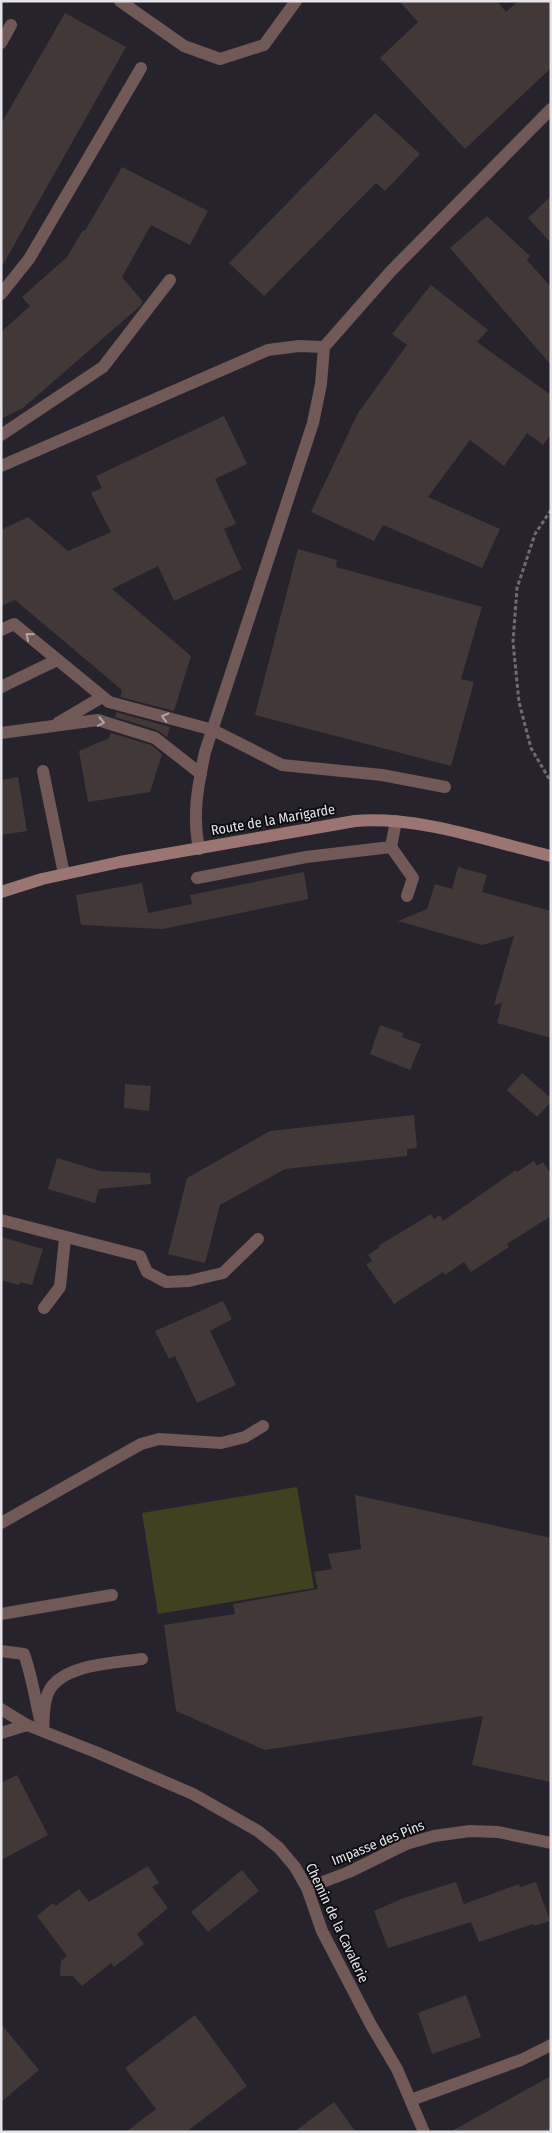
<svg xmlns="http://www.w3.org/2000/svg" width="552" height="2133" viewBox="0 0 552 2133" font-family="'Fira Sans Condensed',sans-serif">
<rect width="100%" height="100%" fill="#26232c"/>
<path fill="#3f4120" d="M 297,1487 L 314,1588 L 158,1614 L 142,1513 Z"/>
<g fill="#433838">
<path d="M 399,1 L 497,1 L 506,12 L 518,1 L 551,1 L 551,68 L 465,149 L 380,58 L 418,22 Z"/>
<path d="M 65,13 L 126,47 L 1,268 L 1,124 Z"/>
<path d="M 375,113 L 420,154 L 385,191 L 376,183 L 264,296 L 229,263 Z"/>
<path d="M 122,167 L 208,211 L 190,245 L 151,225 L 122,277 L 143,302 L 139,307 L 23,408 L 1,419 L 1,332 L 30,306 L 22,297 L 67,257 L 83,230 L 85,231 Z"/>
<path d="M 551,196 L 551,243 L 528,218 Z"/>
<path d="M 487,216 L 530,256 L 527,260 L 551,287 L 551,365 L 450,248 Z"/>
<path d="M 431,285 L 488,330 L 477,342 L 551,395 L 551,434 L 543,445 L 527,433 L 504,466 L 470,440 L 428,497 L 500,529 L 482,568 L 383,525 L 374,541 L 311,512 L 358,413 L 407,345 L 392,334 Z"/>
<path d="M 224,416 L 247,464 L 215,479 L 236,524 L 224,529 L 242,569 L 174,601 L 158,566 L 112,589 L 191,656 L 174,711 L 120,697 L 122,690 L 15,600 L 1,606 L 1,530 L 28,517 L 68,551 L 111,532 L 91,493 L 102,488 L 96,476 Z"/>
<path d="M 298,549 L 337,560 L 336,567 L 482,607 L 461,679 L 474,682 L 451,766 L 255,715 Z"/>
<path d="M 116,712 L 170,727 L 167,737 L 157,730 L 115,717 Z"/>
<path d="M 111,733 L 151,745 L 162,754 L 150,792 L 88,802 L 79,751 L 109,738 Z"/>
<path d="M 18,777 L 27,831 L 1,835 L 1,780 Z"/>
<path d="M 458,867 L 487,875 L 482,892 L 551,911 L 551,1038 L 497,1023 L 502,1003 L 494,1005 L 514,936 L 482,945 L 398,921 L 427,909 L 435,884 L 452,889 Z"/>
<path d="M 304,872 L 308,899 L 163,929 L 81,925 L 76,895 L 142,883 L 148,913 L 192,904 L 190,895 Z"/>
<path d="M 380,1025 L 403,1033 L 402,1037 L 421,1044 L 410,1070 L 370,1054 Z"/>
<path d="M 522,1073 L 551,1098 L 551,1102 L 537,1117 L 507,1090 Z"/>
<path d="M 125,1084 L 151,1086 L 149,1111 L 124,1108 Z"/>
<path d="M 414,1115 L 417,1148 L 407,1149 L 407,1156 L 285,1169 L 220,1205 L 205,1263 L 168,1254 L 187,1178 L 270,1131 Z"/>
<path d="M 57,1158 L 100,1171 L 150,1173 L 151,1184 L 99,1189 L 95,1203 L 48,1189 Z"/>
<path d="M 534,1161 L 537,1166 L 543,1162 L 551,1174 L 551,1216 L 507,1244 L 509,1247 L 471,1272 L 464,1262 L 445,1275 L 443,1272 L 394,1304 L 366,1264 L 372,1261 L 368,1255 L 380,1247 L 378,1246 L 431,1214 L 434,1219 L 440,1215 L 443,1221 L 516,1170 L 517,1172 Z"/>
<path d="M 1,1237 L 43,1249 L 32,1285 L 20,1282 L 19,1285 L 1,1280 Z"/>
<path d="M 223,1301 L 232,1319 L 210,1331 L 236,1385 L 197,1403 L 175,1356 L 169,1359 L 155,1331 Z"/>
<path d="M 355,1495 L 551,1538 L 551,1782 L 472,1765 L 483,1716 L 265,1750 L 176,1711 L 164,1625 L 235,1614 L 233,1604 L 318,1589 L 314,1572 L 332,1569 L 328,1554 L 361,1549 Z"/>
<path d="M 17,1775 L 48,1835 L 1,1860 L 1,1783 Z"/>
<path d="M 148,1866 L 159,1883 L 152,1887 L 168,1908 L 137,1934 L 144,1944 L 114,1967 L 111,1963 L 82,1986 L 73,1976 L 60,1976 L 61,1961 L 67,1956 L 37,1916 L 53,1903 L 56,1906 L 79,1889 L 89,1902 Z"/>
<path d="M 242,1870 L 259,1891 L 208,1932 L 191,1912 Z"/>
<path d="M 456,1882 L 464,1904 L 519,1884 L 520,1887 L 536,1882 L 550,1921 L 534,1926 L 533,1924 L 479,1942 L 471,1922 L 388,1948 L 374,1911 L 401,1899 Z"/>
<path d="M 466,1995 L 481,2037 L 432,2054 L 418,2013 Z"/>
<path d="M 195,2015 L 247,2086 L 186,2132 L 126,2132 L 156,2109 L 125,2068 Z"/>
<path d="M 1,2024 L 39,2070 L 1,2102 Z"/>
<path d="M 551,2076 L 551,2132 L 450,2132 Z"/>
<path d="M 334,2102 L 356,2132 L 294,2132 Z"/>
</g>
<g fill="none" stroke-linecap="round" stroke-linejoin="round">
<path stroke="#6d6b73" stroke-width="3" stroke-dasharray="4 2.5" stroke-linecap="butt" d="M 551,510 L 535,534 L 517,588 L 513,642 L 519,702 L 531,748 L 551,782"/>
<g stroke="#705957" stroke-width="12">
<path d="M 120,1 L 184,46 L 220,59 L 264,45 L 296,1"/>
<path d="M 1,43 L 11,25"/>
<path d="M 1,294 L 29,259 L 141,68"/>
<path d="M 1,435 L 103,367 L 170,280"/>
<path d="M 1,466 L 268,350 L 299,346 L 324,347"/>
<path d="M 1,630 L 14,624 L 109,702 L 213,730 L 282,765 L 382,775 L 445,787"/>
<path d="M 1,687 L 57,660"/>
<path d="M 58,723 L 102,697"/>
<path d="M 1,733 L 98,720 L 155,738 L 201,774"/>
<path d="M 43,771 L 64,874"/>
<path d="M 391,847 L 413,878 L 407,896"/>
<path d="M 197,878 L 306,857 L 391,847 L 396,821"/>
<path d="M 1,1220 L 140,1256 L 147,1272 L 166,1282 L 189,1281 L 223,1273 L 258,1239"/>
<path d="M 44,1308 L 60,1287 L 65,1238"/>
<path d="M 1,1523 L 141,1444 L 159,1439 L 221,1443 L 245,1437 L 263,1426"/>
<path d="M 1,1614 L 112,1595"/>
<path d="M 1,1651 L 24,1654 C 33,1679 36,1706 43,1731 C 44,1720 43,1704 48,1693 C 60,1664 115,1663 142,1659"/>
<path d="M 411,2100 L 521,2060 L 551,2045"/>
</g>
<g stroke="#705957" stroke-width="12">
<path d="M 199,849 C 192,815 198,785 205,752 L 313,423 L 321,384 L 324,347 L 391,271 L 551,109"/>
<path d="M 1,1709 L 27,1725 L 98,1753 L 193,1794 L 258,1831 L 279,1848 L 295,1867 L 307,1888 L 322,1931 L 371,2025 L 397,2069 L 424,2132"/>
<path d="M 1,1733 L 27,1725"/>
<path d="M 307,1888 L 349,1872 L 406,1844 L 434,1836 L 470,1831 L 498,1832 L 551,1843"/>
</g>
<path stroke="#9a7572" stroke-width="12" d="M 1,892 L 42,879 L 120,862 L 355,821 C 422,816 487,841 551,856"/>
</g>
<defs><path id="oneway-chevron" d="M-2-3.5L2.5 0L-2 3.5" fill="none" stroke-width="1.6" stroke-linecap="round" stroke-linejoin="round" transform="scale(1.25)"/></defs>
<g stroke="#b0a5a8">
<use href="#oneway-chevron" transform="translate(29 636) rotate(-140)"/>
<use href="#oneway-chevron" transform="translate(165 717) rotate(-165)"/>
<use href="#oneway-chevron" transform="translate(101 722) rotate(11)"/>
</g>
<g text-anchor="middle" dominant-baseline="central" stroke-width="4" stroke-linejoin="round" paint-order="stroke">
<g font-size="14" fill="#e5e4ea" stroke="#0e0d11">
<text transform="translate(273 820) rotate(-10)">Route de la Marigarde</text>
<text transform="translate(378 1843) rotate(-22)">Impasse des Pins</text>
<text transform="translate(337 1923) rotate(65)">Chemin de la Cavalerie</text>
</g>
</g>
<rect width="552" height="2133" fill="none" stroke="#e5e4ea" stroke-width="5"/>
</svg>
